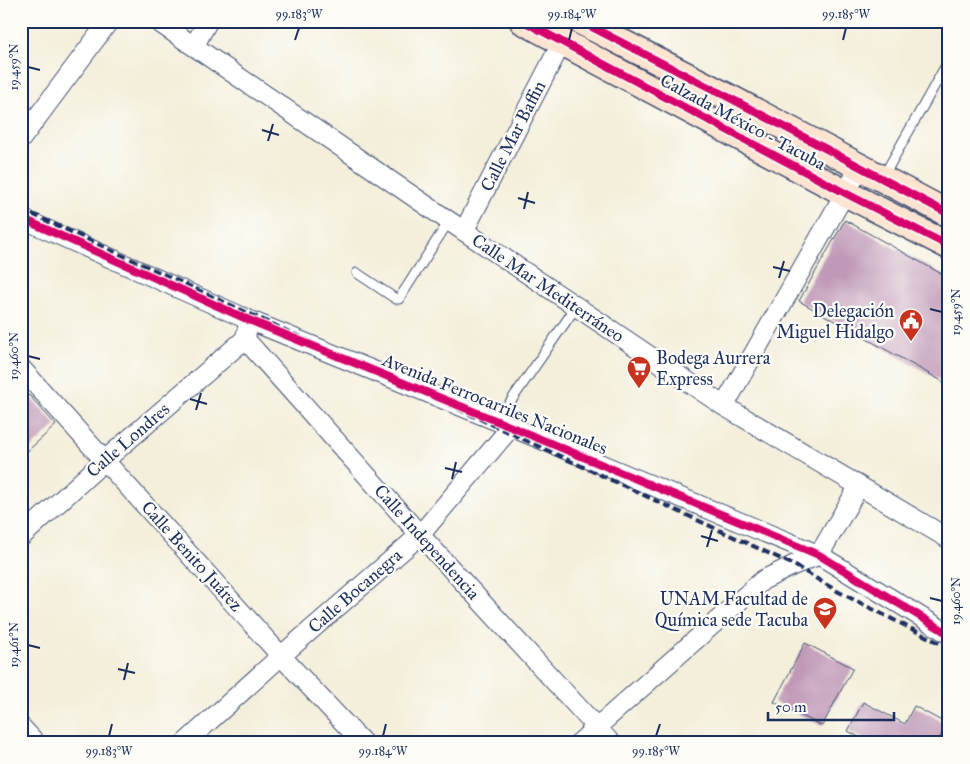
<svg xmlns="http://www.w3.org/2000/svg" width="970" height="764" viewBox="0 0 970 764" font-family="'IM FELL Great Primer',serif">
<rect width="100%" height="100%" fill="#fdfcf7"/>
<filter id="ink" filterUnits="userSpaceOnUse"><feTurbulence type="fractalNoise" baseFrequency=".02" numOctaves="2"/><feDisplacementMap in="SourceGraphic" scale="10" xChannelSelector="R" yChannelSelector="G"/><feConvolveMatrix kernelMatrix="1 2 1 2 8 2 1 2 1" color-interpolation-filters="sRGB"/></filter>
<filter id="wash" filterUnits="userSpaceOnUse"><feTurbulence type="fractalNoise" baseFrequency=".0096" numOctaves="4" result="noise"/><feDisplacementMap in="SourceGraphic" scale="20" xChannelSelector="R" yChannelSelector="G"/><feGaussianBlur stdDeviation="1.12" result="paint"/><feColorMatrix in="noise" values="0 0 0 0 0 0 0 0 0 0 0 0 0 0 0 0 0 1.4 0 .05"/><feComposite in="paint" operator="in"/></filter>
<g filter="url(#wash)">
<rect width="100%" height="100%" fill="#f4efdb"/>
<g id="blocks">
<g fill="#c099b8">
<path d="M 845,220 L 949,278 L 949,385 L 799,301 Z"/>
<path d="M 29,395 L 56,425 L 21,457 L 21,402 Z"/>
<path d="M 805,643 L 853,668 L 822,726 L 774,702 Z"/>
<path d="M 863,702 L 905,724 L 914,706 L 947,724 L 937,743 L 870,743 L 848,731 Z"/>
</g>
</g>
</g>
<g filter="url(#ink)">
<use href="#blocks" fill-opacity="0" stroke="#3c4c71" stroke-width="1"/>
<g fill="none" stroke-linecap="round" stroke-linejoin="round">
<defs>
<g id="lane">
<path d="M 883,177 L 949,60"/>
<path d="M 357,273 L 396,299 L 399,299 L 449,221"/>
<path d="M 497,421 L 576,307"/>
</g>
<g id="street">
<path d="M 157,21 L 449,221 L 724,406 L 949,539"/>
<path d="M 194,46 L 208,21"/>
<path d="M 21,139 L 109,21"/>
<path d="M 21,218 L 249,320 L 497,421 L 819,555 L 949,634"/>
<path d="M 464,231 L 562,42"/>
<path d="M 245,339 L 420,535 L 611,743"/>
<path d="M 21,368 L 281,656 L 363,743"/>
<path d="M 724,406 L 845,193 L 860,168"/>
<path d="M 21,537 L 105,460 L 245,339 L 248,326"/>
<path d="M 21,727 L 36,743"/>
<path d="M 185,743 L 281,656 L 420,535 L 511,427"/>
<path d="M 579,743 L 763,580 L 794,565 L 819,555 L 859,486"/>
</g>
<g id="secondary">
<path d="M 523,21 L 845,193 L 949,246"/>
<path d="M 580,21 L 728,97 L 949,214"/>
</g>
</defs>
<use href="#lane" stroke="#3c4c71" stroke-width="11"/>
<use href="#street" stroke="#3c4c71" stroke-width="21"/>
<use href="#secondary" stroke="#3c4c71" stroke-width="29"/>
<use href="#lane" stroke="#fff" stroke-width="9"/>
<use href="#street" stroke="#fff" stroke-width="19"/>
<use href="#secondary" stroke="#fde4d1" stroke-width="26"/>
<path stroke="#1b2f5e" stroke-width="4" stroke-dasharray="8 4" stroke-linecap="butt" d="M 21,209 L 506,431 L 794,565 L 837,591 L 949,648"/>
<defs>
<g id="cycleway">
<path d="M 523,21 L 845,193 L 949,246"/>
<path d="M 580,21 L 728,97 L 949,214"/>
<path d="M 21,218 L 249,320 L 497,421 L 819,555 L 949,634"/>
</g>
</defs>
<use href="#cycleway" stroke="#fdfcf7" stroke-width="11"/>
<use href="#cycleway" stroke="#d6006c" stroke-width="8"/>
</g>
</g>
<path fill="none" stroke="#1b2f5e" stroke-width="2" d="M 295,40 L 299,28M 569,40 L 572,28M 843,40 L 846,28M 28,67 L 40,70M 262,130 L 279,135M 268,141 L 273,124M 518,198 L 535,203M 524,209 L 528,192M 773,267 L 790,271M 779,278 L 784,261M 930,309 L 942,312M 28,356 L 40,359M 190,399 L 207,404M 196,410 L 201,393M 445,468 L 462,472M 452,479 L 456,462M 701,536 L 718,541M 707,547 L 712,530M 930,598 L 942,601M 28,645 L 40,648M 118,669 L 135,673M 124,680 L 128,663M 109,736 L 112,724M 383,736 L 386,724M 656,736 L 660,724"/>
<defs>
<symbol id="civic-pin" viewBox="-11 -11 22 30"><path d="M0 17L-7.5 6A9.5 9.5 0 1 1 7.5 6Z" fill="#c8321e" stroke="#fdfcf7"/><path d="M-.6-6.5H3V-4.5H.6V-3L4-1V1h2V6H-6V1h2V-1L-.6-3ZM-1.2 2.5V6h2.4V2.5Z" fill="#fff"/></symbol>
<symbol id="supermarket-pin" viewBox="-11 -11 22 30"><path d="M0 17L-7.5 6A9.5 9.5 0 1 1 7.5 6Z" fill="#c8321e" stroke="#fdfcf7"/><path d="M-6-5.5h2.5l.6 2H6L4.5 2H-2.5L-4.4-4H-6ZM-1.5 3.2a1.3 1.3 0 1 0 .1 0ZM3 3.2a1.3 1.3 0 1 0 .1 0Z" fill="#fff"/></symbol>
<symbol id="university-pin" viewBox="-11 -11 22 30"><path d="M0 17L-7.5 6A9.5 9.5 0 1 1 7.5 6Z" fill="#c8321e" stroke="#fdfcf7"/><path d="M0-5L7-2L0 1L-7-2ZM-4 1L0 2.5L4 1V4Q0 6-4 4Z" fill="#fff"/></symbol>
</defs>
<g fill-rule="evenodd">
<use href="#civic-pin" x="897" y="307" width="28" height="38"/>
<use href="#supermarket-pin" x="625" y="354" width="28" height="38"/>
<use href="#university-pin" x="811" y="595" width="28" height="38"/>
</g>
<g text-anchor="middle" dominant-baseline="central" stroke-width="4.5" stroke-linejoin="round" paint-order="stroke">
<g font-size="18" fill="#1b2f5e" stroke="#fdfcf7">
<text transform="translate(743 122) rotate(28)">Calzada México - Tacuba</text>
<text transform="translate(513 136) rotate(-63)">Calle Mar Baffin</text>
<text transform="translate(548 288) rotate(34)">Calle Mar Mediterráneo</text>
<text transform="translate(495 404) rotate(22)">Avenida Ferrocarriles Nacionales</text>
<text transform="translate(128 440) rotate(-41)">Calle Londres</text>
<text transform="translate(427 542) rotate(48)">Calle Independencia</text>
<text transform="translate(192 556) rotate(48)">Calle Benito Juárez</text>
<text transform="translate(355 591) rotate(-41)">Calle Bocanegra</text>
</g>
<g font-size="18" fill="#1b2f5e" stroke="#fdfcf7" text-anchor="end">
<text x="894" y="311">Delegación<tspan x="894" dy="21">Miguel Hidalgo</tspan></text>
<text x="656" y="358" text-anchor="start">Bodega Aurrera<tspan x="656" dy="21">Express</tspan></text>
<text x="808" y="599">UNAM Facultad de<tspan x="808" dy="21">Química sede Tacuba</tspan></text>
</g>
</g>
<rect width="970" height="764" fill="none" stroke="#fdfcf7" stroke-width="55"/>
<path d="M768 712v8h126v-8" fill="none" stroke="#1b2f5e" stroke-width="2.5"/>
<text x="775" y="712" font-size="15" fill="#1b2f5e" stroke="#fdfcf7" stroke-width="4" paint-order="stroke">50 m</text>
<rect x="28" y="28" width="914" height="708" fill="none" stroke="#1b2f5e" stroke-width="2"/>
<g font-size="12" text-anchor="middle" fill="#1b2f5e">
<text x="299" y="18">99.183°W</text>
<text x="572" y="18">99.184°W</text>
<text x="846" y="18">99.185°W</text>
<text transform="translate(14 67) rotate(-90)" y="4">19.459°N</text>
<text transform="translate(956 312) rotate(-90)" y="4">19.459°N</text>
<text transform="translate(14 356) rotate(-90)" y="4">19.460°N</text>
<text transform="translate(956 601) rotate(-90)" y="4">19.460°N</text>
<text transform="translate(14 645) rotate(-90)" y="4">19.461°N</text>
<text x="109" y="755">99.183°W</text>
<text x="383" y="755">99.184°W</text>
<text x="656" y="755">99.185°W</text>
</g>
</svg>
